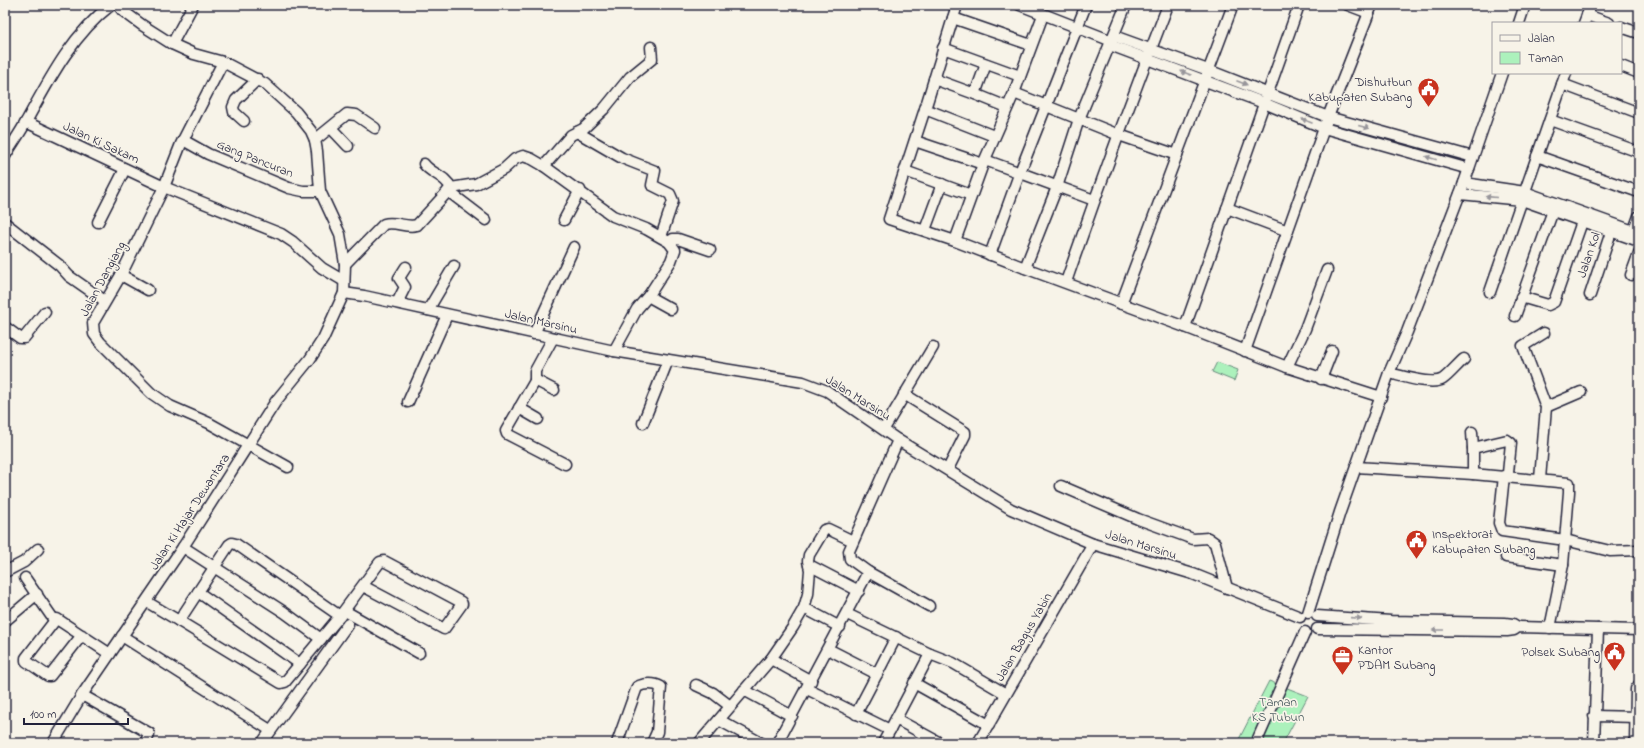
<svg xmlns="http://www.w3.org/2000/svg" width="1644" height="748" viewBox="0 0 1644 748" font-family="'Indie Flower',sans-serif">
<rect width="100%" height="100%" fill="#f7f3e8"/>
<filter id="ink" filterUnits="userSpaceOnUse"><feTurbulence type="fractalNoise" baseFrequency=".025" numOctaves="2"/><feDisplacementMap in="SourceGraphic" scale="8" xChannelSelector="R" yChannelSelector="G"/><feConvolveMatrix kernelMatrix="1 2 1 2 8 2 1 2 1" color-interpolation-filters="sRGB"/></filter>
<g filter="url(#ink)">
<g fill="#acf1bc" stroke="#678a7c">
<path d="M 1217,362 L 1238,370 L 1234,381 L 1212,372 Z"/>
<path d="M 1269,681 L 1308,696 L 1283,743 L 1237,743 Z"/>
</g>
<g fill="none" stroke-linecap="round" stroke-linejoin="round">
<defs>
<g id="minor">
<path d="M 957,5 L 925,109 L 889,219 L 955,241 L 1025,268 L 1185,327 L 1287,367 L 1381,397"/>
<path d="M 1020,5 L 1112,41"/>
<path d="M 1348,5 L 1369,13"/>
<path d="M 1587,15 L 1609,23"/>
<path d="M 953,18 L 1031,45"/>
<path d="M 1519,23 L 1525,5"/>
<path d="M 1584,23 L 1591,5"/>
<path d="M 1621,27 L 1639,33"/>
<path d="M 1114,36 L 1208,70 L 1328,117 L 1473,157"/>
<path d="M 172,44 L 193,5"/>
<path d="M 1110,45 L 1264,103 L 1324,128 L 1469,169"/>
<path d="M 943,48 L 1020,76"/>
<path d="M 223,62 L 181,144 L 164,187 L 121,275 L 93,323 L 94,334 L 100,342 L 151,393 L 170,406 L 209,423 L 288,467"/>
<path d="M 1621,66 L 1639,73"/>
<path d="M 934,79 L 975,94 L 1007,107"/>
<path d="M 1562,84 L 1639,113"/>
<path d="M 1014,93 L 1119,135 L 1177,155"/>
<path d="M 975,94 L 986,64"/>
<path d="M 925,109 L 994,136"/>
<path d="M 1550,120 L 1639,152"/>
<path d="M 244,121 L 234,112 L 233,107 L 236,100 L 258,79"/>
<path d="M 26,122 L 164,187 L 281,234 L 293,242 L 322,268 L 344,281"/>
<path d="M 331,128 L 348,146"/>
<path d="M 577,132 L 622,158 L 655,171 L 652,185 L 670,194 L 673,201 L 661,237"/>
<path d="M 183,140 L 208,154 L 289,188 L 303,191 L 320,191"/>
<path d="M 315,140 L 347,114 L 356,115 L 375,128"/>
<path d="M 915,141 L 983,164"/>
<path d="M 5,156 C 12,144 21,132 27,120 C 50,78 73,34 111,5"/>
<path d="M 1537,156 L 1639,192"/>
<path d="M 985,160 L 1094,200"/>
<path d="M 424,164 C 431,174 445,175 451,188"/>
<path d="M 544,166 L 571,135 L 583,129 L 604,109 L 630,77 L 652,59 L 651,47"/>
<path d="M 905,171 L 971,195"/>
<path d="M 1464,183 L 1525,192 L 1639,233"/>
<path d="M 448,191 L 486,220"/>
<path d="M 1460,194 L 1522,200 L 1639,241"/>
<path d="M 1227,208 L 1288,231"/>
<path d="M 564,220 L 580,190"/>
<path d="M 98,222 L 125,169"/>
<path d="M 5,223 L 59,265 L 69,276 L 105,301"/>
<path d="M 925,230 L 942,184"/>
<path d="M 1631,238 L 1639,216"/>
<path d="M 955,241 L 983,164 L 1014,93 L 1043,15"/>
<path d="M 669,242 L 673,239 L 678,239 L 710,250"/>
<path d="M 990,255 L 1020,172 L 1086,5"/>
<path d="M 345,264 L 384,224 C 396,221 406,228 417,225 L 451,188 L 476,184 L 504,169 L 515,159 L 523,156 L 532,159 L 544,166 L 613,216 L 646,229 L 669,242 L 675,250 L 671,261 L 649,295"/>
<path d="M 1025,268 L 1057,187 L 1079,119 L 1126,5"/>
<path d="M 121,275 L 148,290"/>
<path d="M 1631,275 L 1639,253"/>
<path d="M 1066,282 C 1098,189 1132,97 1168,5"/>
<path d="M 1490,292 L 1566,73"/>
<path d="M 344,293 L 364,296 L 614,351 L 803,382 L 827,391 L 898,440 L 1011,509 L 1093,544 L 1193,574 L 1300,617"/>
<path d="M 1590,295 L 1613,226"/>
<path d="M 1521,297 L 1548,305 L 1554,302 L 1584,216"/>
<path d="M 397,303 L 405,287 L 399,278 L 406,267"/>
<path d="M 1121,304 L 1233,5"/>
<path d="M 428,310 L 454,266"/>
<path d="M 1515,316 L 1555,205"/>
<path d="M 5,327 L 20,338 L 24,338 L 45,312"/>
<path d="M 1185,327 L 1299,5"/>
<path d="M 534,334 L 574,247"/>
<path d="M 553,338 L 535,371 L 535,381 L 506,431 L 507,434 L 565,464"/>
<path d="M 614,351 L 637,309 L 649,295 L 653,299 L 671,309"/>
<path d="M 1245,351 L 1328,117 L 1372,5"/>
<path d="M 1287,367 L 1305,329 L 1327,270"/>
<path d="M 1389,373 C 1402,376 1432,386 1443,379 C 1450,374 1457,365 1464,359"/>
<path d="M 1321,379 L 1332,351"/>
<path d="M 535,380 L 554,390"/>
<path d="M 904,394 L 965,432 L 965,435 L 948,469"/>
<path d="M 408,402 L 447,315"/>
<path d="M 1546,407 L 1581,392"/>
<path d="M 519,408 L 538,419"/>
<path d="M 643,423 L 668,360"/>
<path d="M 884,429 L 933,347"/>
<path d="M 1472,432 L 1473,448"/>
<path d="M 1356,467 L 1473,474 L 1569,483 L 1569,492 L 1563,565 L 1550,628"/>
<path d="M 1473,474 L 1473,448 L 1507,440 L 1511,443 L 1508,473 L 1505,477"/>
<path d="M 1504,476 L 1499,523 L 1502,531 L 1565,540 L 1610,551 L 1639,550"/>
<path d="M 1540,479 L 1546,407 L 1523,346 L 1544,333"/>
<path d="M 1061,486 L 1138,519 L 1193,539 L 1208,538 L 1215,543 L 1227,588"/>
<path d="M 232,543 L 236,544 L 340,616 L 300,664 L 198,592 L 229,545 Z"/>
<path d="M 183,547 L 284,612 L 321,639"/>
<path d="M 1506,557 L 1563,565"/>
<path d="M 809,565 L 859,591"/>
<path d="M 5,572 L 24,562 L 38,549"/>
<path d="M 868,572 L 929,606"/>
<path d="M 25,578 L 54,620"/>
<path d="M 198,592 L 179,621 L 281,683 L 285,682 L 300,664"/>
<path d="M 147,602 L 179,621"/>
<path d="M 804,608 L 840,627"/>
<path d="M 345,611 L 419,653"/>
<path d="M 1308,613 L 1340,512 L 1389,373 L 1407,332 L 1464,183 L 1502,73"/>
<path d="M 847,614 L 930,654 L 953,663 L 1006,694"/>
<path d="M 340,616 L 380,562 L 384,561 L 461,602 L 462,604 L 444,629 L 363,586"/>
<path d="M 1317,616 L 1391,621 L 1505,623 L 1513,624 L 1518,627"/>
<path d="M 5,621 L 37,594"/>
<path d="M 1317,629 L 1507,631 L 1514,630 L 1518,627 L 1639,630"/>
<path d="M 82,635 L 50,676 L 48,676 L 26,661 L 26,658 L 56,619 L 57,619 L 110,654"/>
<path d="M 122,636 L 270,730"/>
<path d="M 828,649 L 877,674 L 896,637"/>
<path d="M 771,659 L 793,627 L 804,608 L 808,594 L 810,570 L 808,561 L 809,555 L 824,530 L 828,529 L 853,541"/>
<path d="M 914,683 L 989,725"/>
<path d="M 696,685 L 713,693 L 730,706"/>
<path d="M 807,689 L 890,730 L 930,654"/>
<path d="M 744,690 L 792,716"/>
<path d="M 82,695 L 149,733 L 149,735 L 145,743"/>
<path d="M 856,714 L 877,674"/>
<path d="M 1594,716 L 1639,717"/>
<path d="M 896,719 L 940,743"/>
<path d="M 719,720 L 761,743"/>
<path d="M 53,743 L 82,695 L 183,547 L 276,401 L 310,359 L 323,339 L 344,293 L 345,264 L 340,234 L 320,191 L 317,151 L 315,140 L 311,131 L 296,112 L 265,84 L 223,62 L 194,54 L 172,44 L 142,25 L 123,11 L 118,5"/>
<path d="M 262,743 L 348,624"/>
<path d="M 617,743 L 637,687 C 644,683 655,683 661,687 L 657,732 L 652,743"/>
<path d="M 699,743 L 771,659 L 811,681"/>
<path d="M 777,743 L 868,572 L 850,559 L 849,551 L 898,440"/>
<path d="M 883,743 L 890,730"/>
<path d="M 978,743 L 1093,544"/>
<path d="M 1256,743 L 1305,632"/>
<path d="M 1594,743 L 1598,629"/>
<path d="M 1635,743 L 1636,689 L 1639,685"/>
</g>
</defs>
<use href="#minor" stroke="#22223b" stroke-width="13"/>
<use href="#minor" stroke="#f7f3e8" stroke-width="10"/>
</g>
<defs><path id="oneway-solid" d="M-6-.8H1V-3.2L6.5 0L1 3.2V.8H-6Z"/></defs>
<g fill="#97959a">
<use href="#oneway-solid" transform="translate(1186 73) rotate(-159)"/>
<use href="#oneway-solid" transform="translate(1242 83) rotate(21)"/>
<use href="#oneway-solid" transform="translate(1307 121) rotate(-158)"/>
<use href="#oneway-solid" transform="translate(1364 127) rotate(15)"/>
<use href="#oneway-solid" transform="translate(1431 158) rotate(-164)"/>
<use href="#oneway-solid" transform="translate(1491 197) rotate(-175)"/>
<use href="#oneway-solid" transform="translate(1356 618) rotate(4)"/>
<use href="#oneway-solid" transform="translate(1438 630) rotate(-180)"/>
</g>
</g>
<defs>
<symbol id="civic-pin" viewBox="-11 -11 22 30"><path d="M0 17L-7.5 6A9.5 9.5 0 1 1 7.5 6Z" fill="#c8321e" stroke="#f7f3e8"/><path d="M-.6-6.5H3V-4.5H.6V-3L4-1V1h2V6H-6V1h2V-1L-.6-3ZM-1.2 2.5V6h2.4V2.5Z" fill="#fff"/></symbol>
<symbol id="office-pin" viewBox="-11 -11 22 30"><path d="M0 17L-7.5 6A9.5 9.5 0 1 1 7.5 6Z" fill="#c8321e" stroke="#f7f3e8"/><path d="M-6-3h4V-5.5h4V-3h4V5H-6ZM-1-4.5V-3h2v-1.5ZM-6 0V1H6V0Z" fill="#fff"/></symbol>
</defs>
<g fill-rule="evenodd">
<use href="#civic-pin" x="1416" y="76" width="25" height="34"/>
<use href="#civic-pin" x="1404" y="528" width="25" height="34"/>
<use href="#civic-pin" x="1602" y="640" width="25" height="34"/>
<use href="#office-pin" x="1330" y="644" width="25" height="34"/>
</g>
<g text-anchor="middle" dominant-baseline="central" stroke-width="3.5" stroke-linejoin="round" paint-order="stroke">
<g font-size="13" fill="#22223b" stroke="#f7f3e8" text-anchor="end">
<text x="1412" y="82">Dishutbun<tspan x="1412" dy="15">Kabupaten Subang</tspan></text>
<text x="1432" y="534" text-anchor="start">Inspektorat<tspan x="1432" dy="15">Kabupaten Subang</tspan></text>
<text x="1358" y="650" text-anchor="start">Kantor<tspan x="1358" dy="15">PDAM Subang</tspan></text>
<text x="1600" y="652">Polsek Subang</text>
</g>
<g font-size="13" fill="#22223b" stroke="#f7f3e8">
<text transform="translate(101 143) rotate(25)">Jalan Ki Sakam</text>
<text transform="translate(255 159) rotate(22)">Gang Pancuran</text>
<text transform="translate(1589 255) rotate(-71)">Jalan Kol</text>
<text transform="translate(103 279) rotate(-62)">Jalan Dangiang</text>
<text transform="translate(541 322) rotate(13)">Jalan Marsinu</text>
<text transform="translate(858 398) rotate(32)">Jalan Marsinu</text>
<text transform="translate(190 512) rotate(-57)">Jalan Ki Hajar Dewantara</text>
<text transform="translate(1141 545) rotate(17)">Jalan Marsinu</text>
<text transform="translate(1024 637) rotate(-60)">Jalan Bagus Yabin</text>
</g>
<g font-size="13" fill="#44565b" stroke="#f7f3e8">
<text x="1278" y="702">Taman<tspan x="1278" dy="15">KS Tubun</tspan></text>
</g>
</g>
<rect width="1644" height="748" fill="none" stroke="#f7f3e8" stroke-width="20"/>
<rect x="10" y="10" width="1624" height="728" fill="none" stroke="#22223b" stroke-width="1.5" filter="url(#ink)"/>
<rect x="1492" y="22" width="130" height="52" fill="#f7f3e8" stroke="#a29fa3"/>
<rect x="1500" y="35" width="20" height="6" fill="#f7f3e8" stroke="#a29fa3"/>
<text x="1528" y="42" font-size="12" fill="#22223b">Jalan</text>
<rect x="1500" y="52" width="20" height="12" fill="#acf1bc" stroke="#a29fa3"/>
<text x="1528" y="62" font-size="12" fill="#22223b">Taman</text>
<path d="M24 718v6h104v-6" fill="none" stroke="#22223b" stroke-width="2"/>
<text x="30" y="718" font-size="12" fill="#22223b" stroke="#f7f3e8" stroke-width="3" paint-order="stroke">100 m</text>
</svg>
